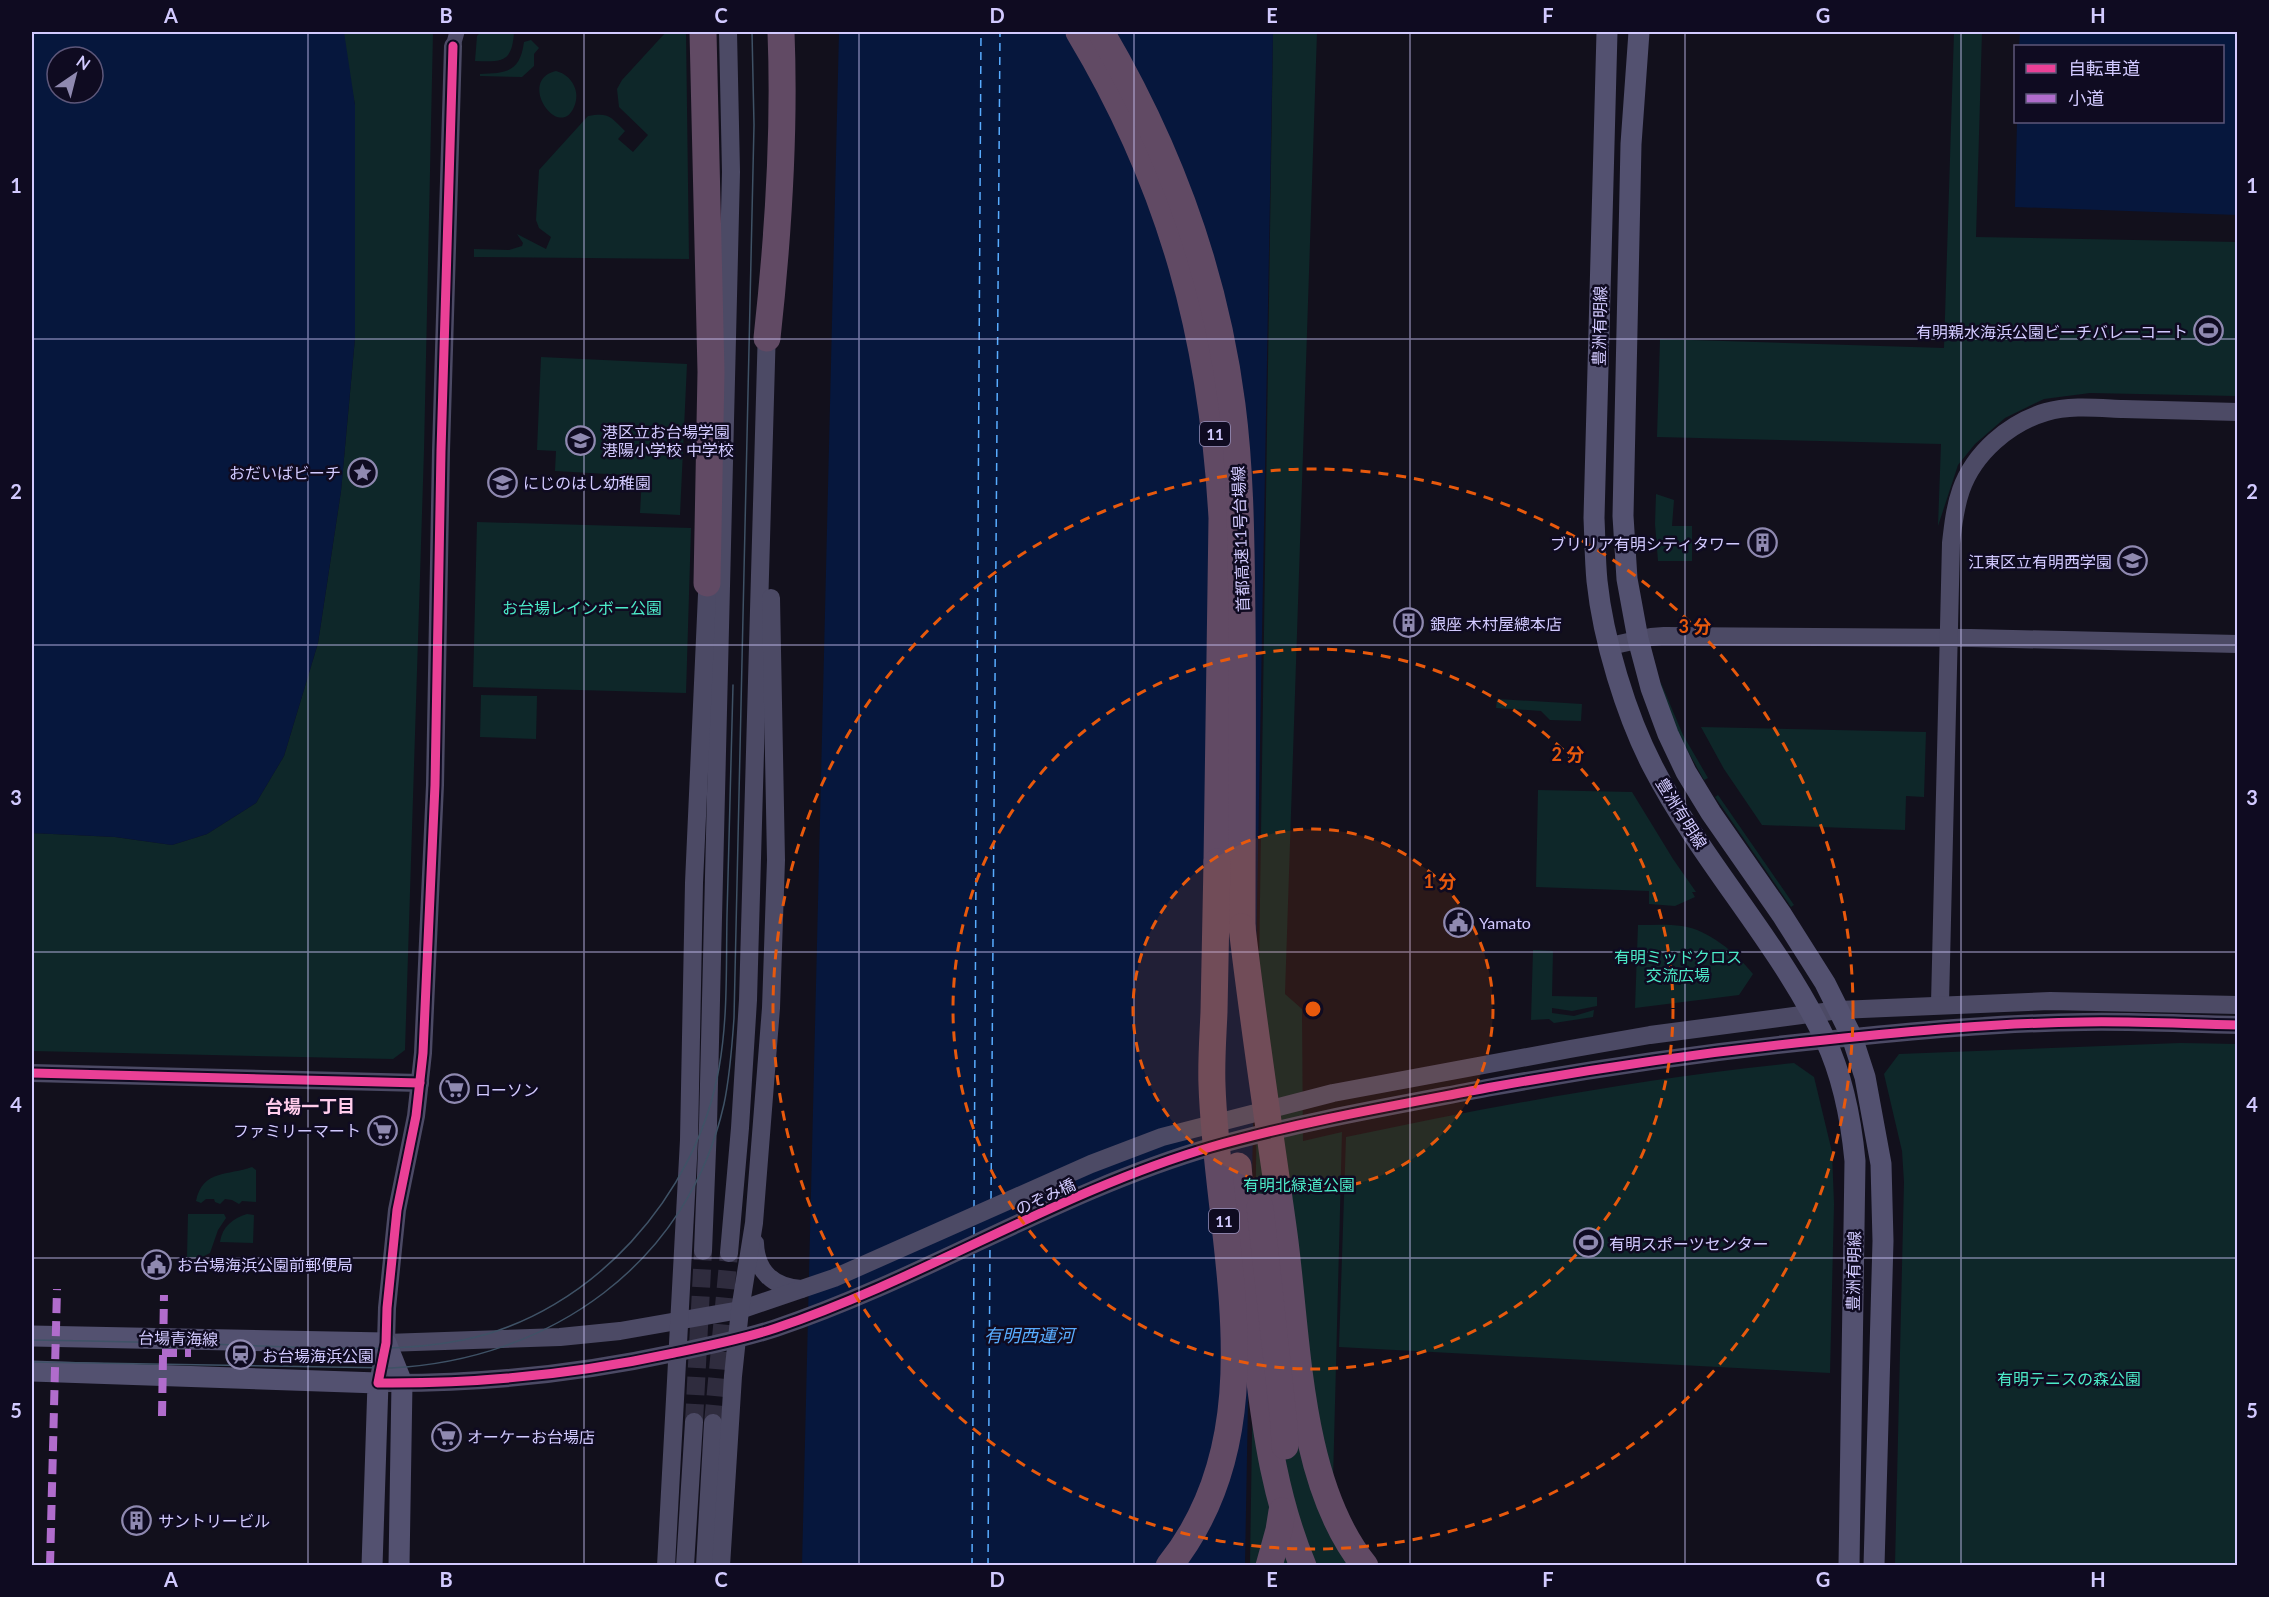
<svg xmlns="http://www.w3.org/2000/svg" width="2269" height="1597" viewBox="0 0 2269 1597" font-family="Lato,'Noto Sans JP',sans-serif">
<rect width="100%" height="100%" fill="#12101c"/>
<g fill="#0e2729">
<path d="M 341,32 L 433,32 L 424,450 L 405,1050 L 393,1059 L 32,1051 L 32,833 L 115,837 L 172,845 L 207,834 L 256,803 L 284,756 L 318,643 L 341,491 L 355,338 L 355,105 Z"/>
<path d="M 481,32 L 514,32 C 512,62 503,62 475,61 L 477,36 Z"/>
<path d="M 666,32 L 686,32 L 689,259 L 474,257 L 474,249 L 509,250 L 522,246 L 523,243 L 517,234 L 546,249 L 551,237 L 539,228 L 536,220 L 539,170 L 588,116 C 609,112 611,117 625,131 L 618,139 L 633,152 L 648,135 L 619,107 L 617,89 L 622,80 Z"/>
<path d="M 1273,32 L 1317,32 L 1285,994 L 1302,1009 L 1303,1141 L 1342,1132 L 1332,1520 L 1361,1565 L 1250,1566 Z"/>
<path d="M 1954,32 L 1982,32 L 1976,237 L 2237,242 L 2237,396 L 2090,393 L 2044,399 L 2005,418 L 1975,444 L 1958,465 L 1938,526 L 1941,444 L 1657,437 L 1660,339 L 1944,348 Z"/>
<path d="M 531,40 L 539,48 L 534,54 L 534,66 L 522,77 L 480,76 L 480,74 C 507,73 520,72 524,42 Z"/>
<path d="M 556,71 C 572,75 581,92 574,107 C 559,142 516,80 556,71 Z"/>
<path d="M 541,357 L 687,364 L 680,515 L 640,513 L 642,476 L 555,471 L 556,451 L 537,450 Z"/>
<path d="M 1656,494 L 1674,500 L 1672,526 L 1692,526 L 1692,561 L 1658,561 L 1655,524 Z"/>
<path d="M 477,522 L 691,528 L 686,693 L 473,687 Z"/>
<path d="M 1661,683 L 1683,735 L 1708,778 L 1704,780 L 1680,737 L 1658,684 Z"/>
<path d="M 481,695 L 537,696 L 536,739 L 480,737 Z"/>
<path d="M 1497,699 L 1582,704 L 1581,721 L 1550,720 L 1541,711 L 1496,708 Z"/>
<path d="M 1701,727 L 1926,732 L 1924,797 L 1906,796 L 1905,830 L 1762,825 L 1724,769 Z"/>
<path d="M 1538,790 L 1632,792 L 1673,859 L 1696,892 L 1692,892 L 1695,897 L 1675,906 L 1649,904 L 1649,891 L 1536,887 Z"/>
<path d="M 1718,795 L 1794,905 L 1791,907 L 1715,797 Z"/>
<path d="M 1638,925 C 1653,925 1668,924 1682,926 C 1709,930 1736,953 1753,974 L 1739,995 L 1635,1008 Z"/>
<path d="M 1533,950 L 1553,951 L 1552,996 L 1597,997 L 1597,1006 L 1572,1011 L 1552,1008 L 1552,1013 L 1574,1016 L 1594,1010 L 1593,1017 L 1554,1023 L 1549,1019 L 1531,1020 Z"/>
<path d="M 2180,1043 L 2237,1044 L 2237,1565 L 1895,1565 L 1904,1182 L 1902,1151 L 1884,1074 L 1899,1054 Z"/>
<path d="M 1794,1063 L 1814,1077 L 1832,1152 L 1834,1204 L 1830,1373 L 1339,1347 L 1346,1137 C 1494,1106 1643,1078 1794,1063 Z"/>
<path d="M 252,1167 L 256,1170 L 256,1202 L 242,1201 L 239,1204 L 232,1200 L 225,1199 L 220,1204 L 215,1202 L 214,1199 L 206,1199 L 201,1203 L 196,1201 C 203,1169 228,1176 252,1167 Z"/>
<path d="M 188,1214 L 224,1214 L 226,1218 L 218,1230 L 210,1253 L 200,1258 L 187,1257 Z"/>
<path d="M 247,1214 L 254,1215 L 253,1243 L 220,1242 C 222,1227 233,1218 247,1214 Z"/>
</g>
<g fill="#06173d" fill-rule="evenodd">
<path d="M 32,32 L 344,32 L 355,105 L 355,338 L 341,491 L 318,643 L 284,756 L 256,803 L 207,834 L 172,845 L 115,837 L 32,833 ZM 57,57 L 93,57 L 93,93 L 57,93 Z"/>
<path d="M 839,32 L 1273,32 L 1245,1565 L 802,1566 Z"/>
<path d="M 2020,32 L 2237,32 L 2237,215 L 2015,207 L 2017,122 L 2222,122 L 2222,46 L 2019,46 Z"/>
</g>
<g fill="none" stroke-linecap="round" stroke-linejoin="round">
<g stroke="#58acff" stroke-width="1.5" stroke-dasharray="8 6" stroke-linecap="butt">
<path d="M 991,1199 L 1000,32"/>
<path d="M 974,1208 L 981,32"/>
<path d="M 974,1235 L 974,1224"/>
<path d="M 972,1566 L 974,1254"/>
<path d="M 988,1566 L 990,1245"/>
</g>
<g stroke="#2f2c3e" stroke-width="18" stroke-dasharray="18 9" stroke-linecap="butt">
<path d="M 694,1422 L 703,1251"/>
<path d="M 713,1423 L 729,1253"/>
</g>
<path stroke="#4c4a65" stroke-width="15" d="M 453,46 L 457,32"/>
<g stroke="#4c4a65" stroke-width="18">
<path d="M 453,46 L 441,451 L 435,785 L 423,1053 L 416,1116 L 397,1210 L 387,1308 L 386,1343 L 378,1383 C 478,1384 577,1374 674,1353 C 708,1346 743,1339 776,1328 C 925,1278 1060,1191 1211,1147 C 1303,1121 1398,1105 1492,1087 C 1603,1067 1713,1051 1825,1040 C 1911,1031 1997,1023 2084,1022 C 2135,1021 2186,1024 2238,1025"/>
<path d="M 1610,646 L 1651,637 L 1664,636 L 1971,638 L 2238,644"/>
<path d="M 1940,1004 L 1951,543 C 1953,525 1955,507 1961,490 C 1974,453 2009,423 2046,412 C 2070,405 2098,408 2123,409 C 2161,410 2199,411 2238,412"/>
<path d="M 32,1073 L 420,1083"/>
<path d="M 755,1243 C 756,1271 773,1287 801,1289"/>
<path d="M 703,1251 L 708,1125 L 731,172 L 728,32"/>
<path d="M 729,1253 L 740,1128 L 748,1000 L 767,327"/>
<path d="M 386,1343 L 560,1337 L 620,1331 L 740,1310 L 834,1278 L 1091,1164 L 1162,1137 L 1333,1093 L 1570,1049 L 1650,1035 L 1839,1010 L 2050,1001 L 2238,1005"/>
<path d="M 666,1566 L 689,1140 L 694,883 L 708,572"/>
<path d="M 685,1566 L 694,1422"/>
<path d="M 705,1566 L 713,1423"/>
<path d="M 721,1566 L 733,1376 L 740,1310 L 754,1223 L 771,1008 L 776,860 L 771,598"/>
</g>
<g stroke="#535170" stroke-width="21">
<path d="M 1607,32 L 1594,518 C 1595,539 1595,560 1597,581 C 1603,639 1626,715 1653,767 C 1702,862 1778,941 1825,1039 C 1843,1077 1851,1119 1855,1161 L 1849,1566"/>
<path d="M 1639,32 L 1631,144 L 1623,516 L 1627,579 L 1638,639 L 1651,688 L 1668,734 L 1686,772 L 1711,813 L 1782,915 L 1825,983 L 1852,1037 L 1865,1077 L 1881,1164 L 1883,1241 L 1874,1566"/>
<path d="M 32,1336 L 386,1343 L 402,1383 L 399,1566"/>
<path d="M 32,1371 L 378,1383 L 372,1566"/>
</g>
<g stroke="#614a64" stroke-width="27">
<path d="M 703,32 L 711,372 L 707,583"/>
<path d="M 1079,32 C 1172,187 1212,338 1222,518 L 1217,862"/>
<path d="M 1101,32 C 1168,146 1215,273 1232,405 C 1241,475 1241,546 1242,617 C 1243,721 1242,824 1242,927"/>
<path d="M 767,338 C 778,238 785,132 781,32"/>
</g>
<g stroke="#3f5266" stroke-width="1.5">
<path d="M 32,1340 C 108,1341 186,1343 262,1346 C 329,1348 397,1353 463,1340 C 592,1314 697,1195 719,1068 C 728,1018 726,967 727,916 C 729,839 731,762 733,685"/>
<path d="M 32,1362 L 391,1368 C 550,1360 688,1264 724,1104 C 730,1076 732,1047 734,1018 L 754,125 L 752,32"/>
</g>
<g stroke="#614a64" stroke-width="27">
<path d="M 1242,927 C 1254,1030 1270,1132 1284,1234 C 1298,1337 1297,1482 1365,1566"/>
<path d="M 1238,1166 C 1244,1232 1250,1299 1258,1366 C 1266,1434 1276,1501 1303,1566"/>
<path d="M 1260,1207 L 1284,1425 L 1285,1446"/>
<path d="M 1169,1566 C 1280,1428 1217,1244 1212,1085 C 1211,1061 1213,1036 1214,1012 C 1215,962 1216,912 1217,862"/>
<path d="M 1269,1566 L 1279,1530 L 1282,1511"/>
</g>
<g stroke="#b06ccc" stroke-width="8" stroke-dasharray="15 8" stroke-linecap="butt">
<path d="M 162,1353 L 191,1353"/>
<path d="M 162,1416 L 164,1295"/>
<path d="M 50,1566 L 57,1289"/>
</g>
<defs>
<g id="cycleway">
<path d="M 453,46 L 441,451 L 435,785 L 423,1053 L 416,1116 L 397,1210 L 387,1308 L 386,1343 L 378,1383 C 478,1384 577,1374 674,1353 C 708,1346 743,1339 776,1328 C 925,1278 1060,1191 1211,1147 C 1303,1121 1398,1105 1492,1087 C 1603,1067 1713,1051 1825,1040 C 1911,1031 1997,1023 2084,1022 C 2135,1021 2186,1024 2238,1025"/>
<path d="M 32,1073 L 420,1083"/>
</g>
</defs>
<use href="#cycleway" stroke="#0f0b21" stroke-width="13"/>
<use href="#cycleway" stroke="#ea4096" stroke-width="9"/>
</g>
<path fill="none" stroke="#d2caff" stroke-width="1.5" stroke-opacity="0.55" d="M 308,32 L 308,1566M 584,32 L 584,1566M 859,32 L 859,1566M 1134,32 L 1134,1566M 1410,32 L 1410,1566M 1685,32 L 1685,1566M 1961,32 L 1961,1566M 32,339 L 2238,339M 32,645 L 2238,645M 32,952 L 2238,952M 32,1258 L 2238,1258"/>
<circle cx="1313" cy="1009" r="180" fill="#e8590c" fill-opacity=".12"/>
<g fill="none" stroke="#e8590c" stroke-width="3" stroke-dasharray="10 8">
<circle cx="1313" cy="1009" r="180"/>
<circle cx="1313" cy="1009" r="360"/>
<circle cx="1313" cy="1009" r="540"/>
</g>
<defs>
<symbol id="stadium-ring" viewBox="-11 -11 22 22"><circle r="9.5" fill="#0f0b21" stroke="#8f89b0" stroke-width="1.5"/><path d="M0-5a6.5 5 0 1 0 0 10a6.5 5 0 1 0 0-10ZM-3.5-1.8h7v3.6h-7Z" fill="#8f89b0"/></symbol>
<symbol id="school-ring" viewBox="-11 -11 22 22"><circle r="9.5" fill="#0f0b21" stroke="#8f89b0" stroke-width="1.5"/><path d="M0-5L7-2L0 1L-7-2ZM-4 1L0 2.5L4 1V4Q0 6-4 4Z" fill="#8f89b0"/></symbol>
<symbol id="sight-ring" viewBox="-11 -11 22 22"><circle r="9.5" fill="#0f0b21" stroke="#8f89b0" stroke-width="1.5"/><path d="M0-6L1.8-2.2L6-1.7L2.9 1.2L3.7 5.4L0 3.3L-3.7 5.4L-2.9 1.2L-6-1.7L-1.8-2.2Z" fill="#8f89b0"/></symbol>
<symbol id="building-ring" viewBox="-11 -11 22 22"><circle r="9.5" fill="#0f0b21" stroke="#8f89b0" stroke-width="1.5"/><path d="M-4-6H4V6H1V3H-1V6H-4ZM-2.5-4.3h1.7v1.8h-1.7ZM.8-4.3h1.7v1.8H.8ZM-2.5-1h1.7V.8h-1.7ZM.8-1h1.7V.8H.8Z" fill="#8f89b0"/></symbol>
<symbol id="civic-ring" viewBox="-11 -11 22 22"><circle r="9.5" fill="#0f0b21" stroke="#8f89b0" stroke-width="1.5"/><path d="M-.6-6.5H3V-4.5H.6V-3L4-1V1h2V6H-6V1h2V-1L-.6-3ZM-1.2 2.5V6h2.4V2.5Z" fill="#8f89b0"/></symbol>
<symbol id="supermarket-ring" viewBox="-11 -11 22 22"><circle r="9.5" fill="#0f0b21" stroke="#8f89b0" stroke-width="1.5"/><path d="M-6-5.5h2.5l.6 2H6L4.5 2H-2.5L-4.4-4H-6ZM-1.5 3.2a1.3 1.3 0 1 0 .1 0ZM3 3.2a1.3 1.3 0 1 0 .1 0Z" fill="#8f89b0"/></symbol>
<symbol id="station-ring" viewBox="-11 -11 22 22"><circle r="9.5" fill="#0f0b21" stroke="#8f89b0" stroke-width="1.5"/><path d="M-3-6H3Q5-6 5-4V2Q5 4 3 4L4.5 6H3L1.5 4h-3L-3 6H-4.5L-3 4Q-5 4-5 2V-4Q-5-6-3-6ZM-3.5-4v3h7v-3ZM-3.5 1v1.5H-2V1ZM2 1v1.5H3.5V1Z" fill="#8f89b0"/></symbol>
</defs>
<g fill-rule="evenodd">
<use href="#stadium-ring" x="2192" y="314" width="33" height="33"/>
<use href="#school-ring" x="564" y="424" width="33" height="33"/>
<use href="#sight-ring" x="346" y="456" width="33" height="33"/>
<use href="#school-ring" x="486" y="466" width="33" height="33"/>
<use href="#building-ring" x="1746" y="526" width="33" height="33"/>
<use href="#school-ring" x="2116" y="544" width="33" height="33"/>
<use href="#building-ring" x="1392" y="606" width="33" height="33"/>
<use href="#civic-ring" x="1442" y="906" width="33" height="33"/>
<use href="#supermarket-ring" x="438" y="1072" width="33" height="33"/>
<use href="#supermarket-ring" x="366" y="1114" width="33" height="33"/>
<use href="#stadium-ring" x="1572" y="1226" width="33" height="33"/>
<use href="#civic-ring" x="140" y="1248" width="33" height="33"/>
<use href="#station-ring" x="224" y="1338" width="33" height="33"/>
<use href="#supermarket-ring" x="430" y="1420" width="33" height="33"/>
<use href="#building-ring" x="120" y="1504" width="33" height="33"/>
</g>
<g text-anchor="middle" dominant-baseline="central" stroke-width="5" stroke-linejoin="round" paint-order="stroke">
<g fill="#0f0b21" stroke="#9891bc" stroke-width="1.5">
<rect x="1200" y="422" width="30" height="24" rx="4.5"/>
<rect x="1209" y="1209" width="30" height="24" rx="4.5"/>
</g>
<g font-size="15" font-weight="bold" fill="#d2caff">
<text x="1215" y="434">11</text>
<text x="1224" y="1221">11</text>
</g>
<g font-size="16" fill="#d2caff" stroke="#0f0b21">
<text transform="translate(1599 326) rotate(-89)">豊洲有明線</text>
<text transform="translate(1240 539) rotate(-92)">首都高速11号台場線</text>
<text transform="translate(1682 813) rotate(58)">豊洲有明線</text>
<text transform="translate(1045 1196) rotate(-25)">のぞみ橋</text>
<text transform="translate(1853 1271) rotate(-89)">豊洲有明線</text>
<text transform="translate(178 1338) rotate(1)">台場青海線</text>
</g>
<g font-size="16" fill="#d2caff" stroke="#0f0b21" text-anchor="start">
<text x="2188" y="331" text-anchor="end">有明親水海浜公園ビーチバレーコート</text>
<text x="602" y="431">港区立お台場学園<tspan x="602" dy="18">港陽小学校 中学校</tspan></text>
<text x="341" y="472" text-anchor="end">おだいばビーチ</text>
<text x="523" y="482">にじのはし幼稚園</text>
<text x="1741" y="543" text-anchor="end">ブリリア有明シティタワー</text>
<text x="2112" y="561" text-anchor="end">江東区立有明西学園</text>
<text x="1430" y="623">銀座 木村屋總本店</text>
<text x="1479" y="922">Yamato</text>
<text x="475" y="1089">ローソン</text>
<text x="361" y="1130" text-anchor="end">ファミリーマート</text>
<text x="1609" y="1243">有明スポーツセンター</text>
<text x="177" y="1264">お台場海浜公園前郵便局</text>
<text x="262" y="1355">お台場海浜公園</text>
<text x="467" y="1436">オーケーお台場店</text>
<text x="158" y="1520">サントリービル</text>
</g>
<g font-size="16" fill="#4ceac8" stroke="#0f0b21">
<text x="582" y="607">お台場レインボー公園</text>
<text x="1678" y="956">有明ミッドクロス<tspan x="1678" dy="18">交流広場</tspan></text>
<text x="1299" y="1184">有明北緑道公園</text>
<text x="2069" y="1378">有明テニスの森公園</text>
</g>
<g font-size="18" font-weight="bold" fill="#ffcceb" stroke="#0f0b21">
<text x="310" y="1106">台場一丁目</text>
</g>
<g font-size="18" font-style="italic" fill="#58acff" stroke="#0f0b21">
<text x="1029" y="1335">有明西運河</text>
</g>
</g>
<circle cx="1313" cy="1009" r="9" fill="#e8590c" stroke="#0f0b21" stroke-width="3"/>
<g font-size="18" text-anchor="middle" font-weight="bold" fill="#e8590c" stroke="#0f0b21" stroke-width="5" stroke-linejoin="round" paint-order="stroke">
<text x="1695" y="633">3 分</text>
<text x="1568" y="761">2 分</text>
<text x="1440" y="888">1 分</text>
</g>
<rect width="2269" height="1597" fill="none" stroke="#0f0b21" stroke-width="66"/>
<rect x="2014" y="45" width="210" height="78" fill="#0f0b21" stroke="#5d577a" stroke-width="1.5"/>
<rect x="2026" y="64" width="30" height="9" fill="#ea4096" stroke="#5d577a" stroke-width="1.5"/>
<text x="2068" y="75" font-size="18" fill="#d2caff">自転車道</text>
<rect x="2026" y="94" width="30" height="9" fill="#b06ccc" stroke="#5d577a" stroke-width="1.5"/>
<text x="2068" y="105" font-size="18" fill="#d2caff">小道</text>
<g transform="translate(75 75) rotate(35)"><circle r="28" fill="#0f0b21" stroke="#5d577a" stroke-width="1.5"/>
<path d="M0-4.5L10 22L0 15L-10 22Z" fill="#8f89b0"/>
<text y="-9" font-size="16" font-weight="bold" text-anchor="middle" fill="#d2caff">N</text>
</g>
<rect x="33" y="33" width="2203" height="1531" fill="none" stroke="#d2caff" stroke-width="2"/>
<g font-size="20" text-anchor="middle" font-weight="bold" fill="#d2caff">
<text x="171" y="23">A</text>
<text x="446" y="23">B</text>
<text x="721" y="23">C</text>
<text x="997" y="23">D</text>
<text x="1272" y="23">E</text>
<text x="1548" y="23">F</text>
<text x="1823" y="23">G</text>
<text x="2098" y="23">H</text>
<text x="16" y="193">1</text>
<text x="2252" y="193">1</text>
<text x="16" y="499">2</text>
<text x="2252" y="499">2</text>
<text x="16" y="805">3</text>
<text x="2252" y="805">3</text>
<text x="16" y="1112">4</text>
<text x="2252" y="1112">4</text>
<text x="16" y="1418">5</text>
<text x="2252" y="1418">5</text>
<text x="171" y="1587">A</text>
<text x="446" y="1587">B</text>
<text x="721" y="1587">C</text>
<text x="997" y="1587">D</text>
<text x="1272" y="1587">E</text>
<text x="1548" y="1587">F</text>
<text x="1823" y="1587">G</text>
<text x="2098" y="1587">H</text>
</g>
</svg>
